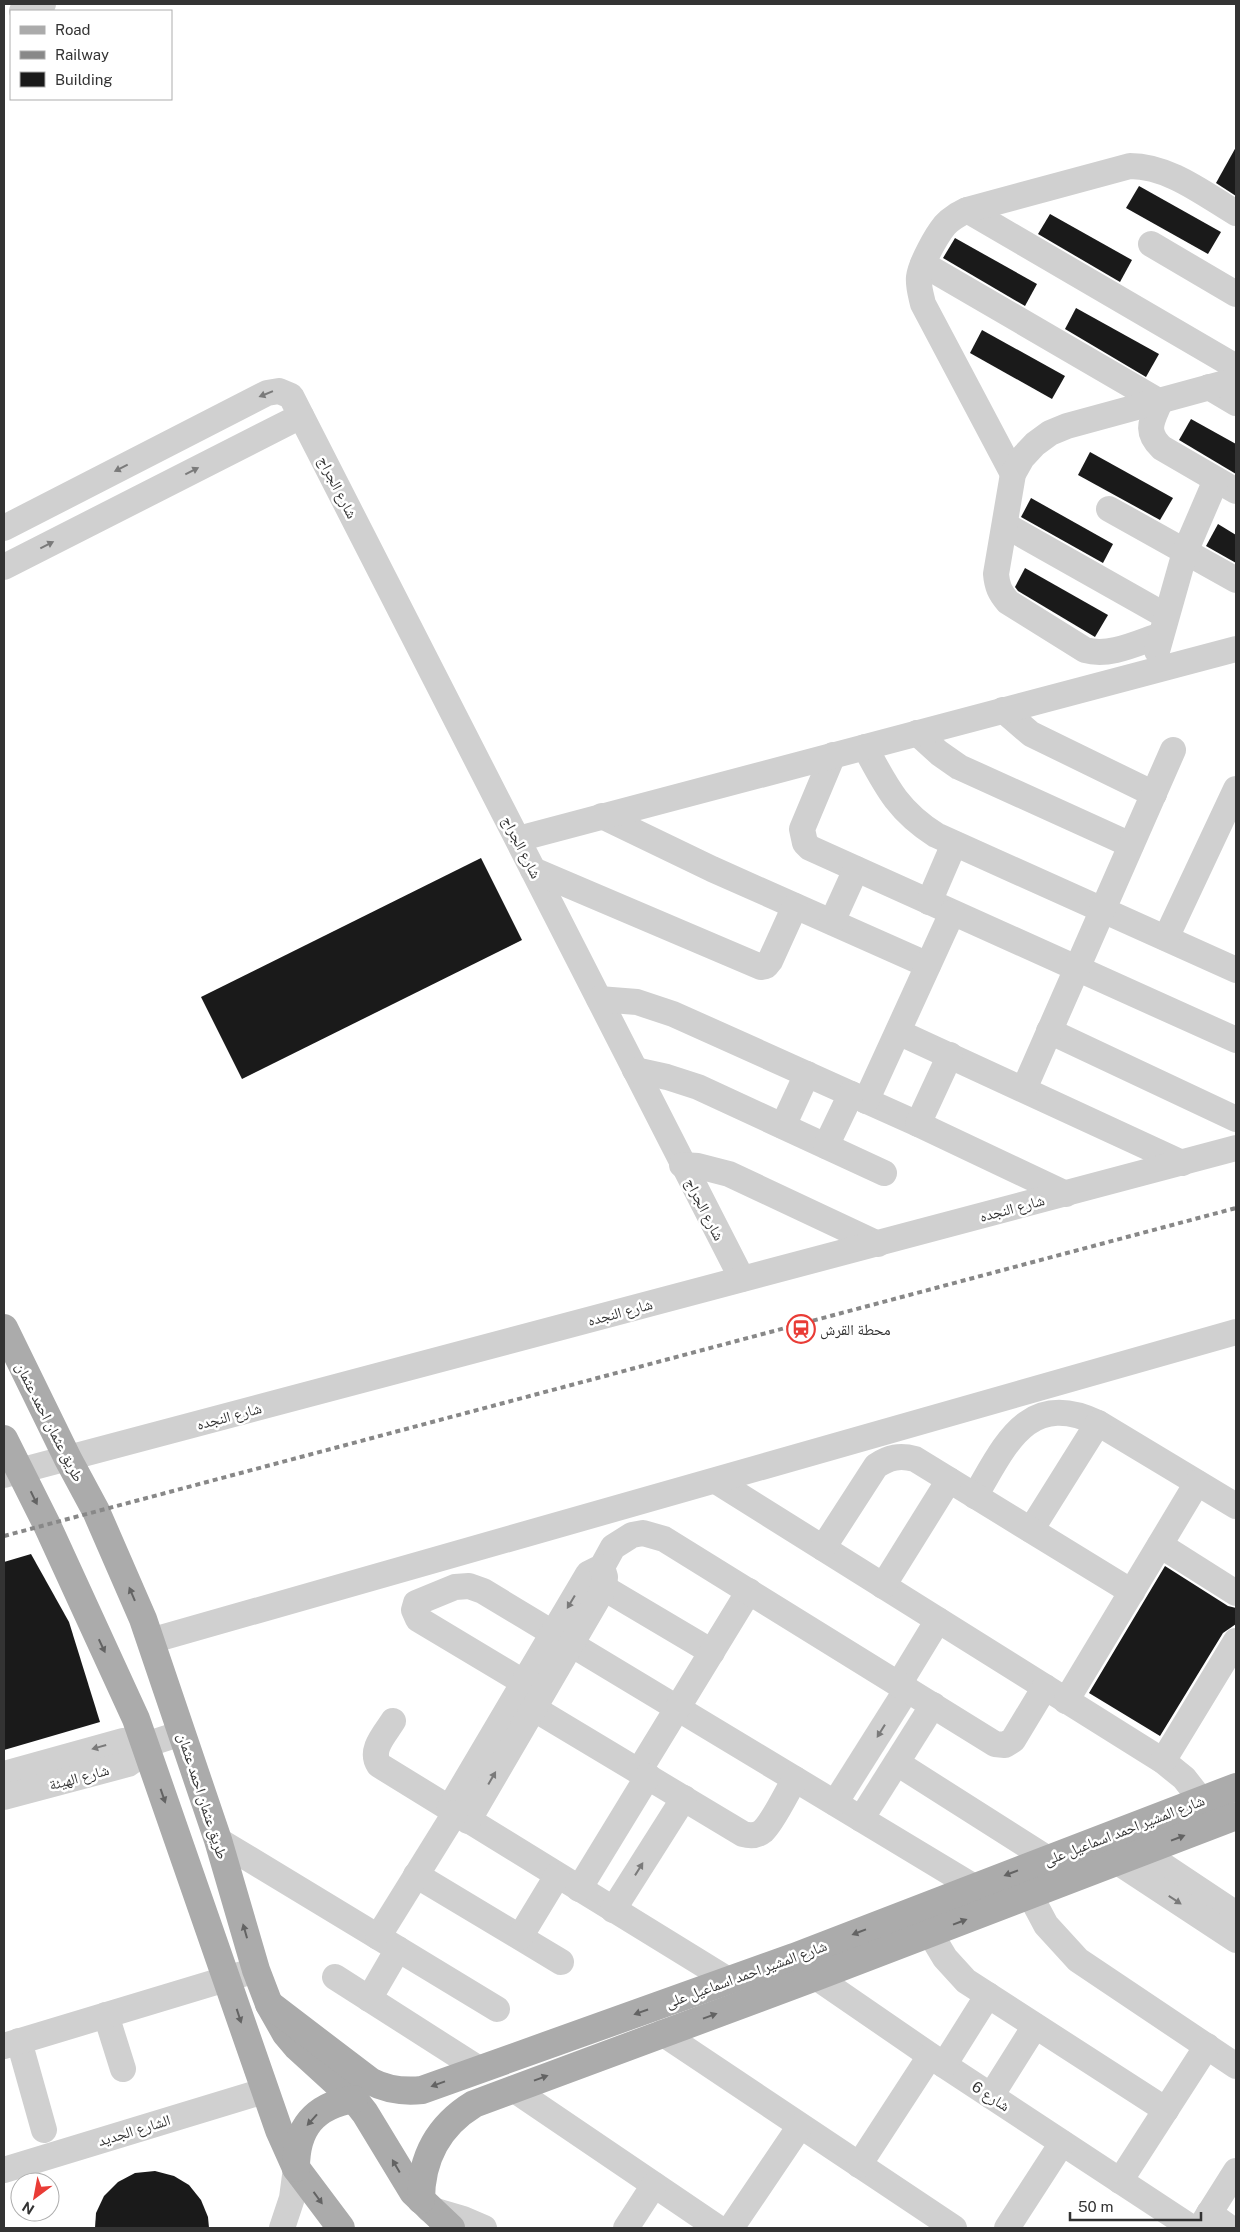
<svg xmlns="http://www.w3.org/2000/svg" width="1240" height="2232" viewBox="0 0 1240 2232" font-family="'Public Sans','Noto Naskh Arabic',sans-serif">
<rect width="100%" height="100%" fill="#fff"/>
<g fill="#1a1a1a">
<path d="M 1236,147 L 1236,196 L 1216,183 Z"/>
<path d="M 1139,186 L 1221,232 L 1208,254 L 1126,208 Z"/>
<path d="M 1050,214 L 1132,260 L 1120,282 L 1038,234 Z"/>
<path d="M 955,238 L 1037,284 L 1025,306 L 943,258 Z"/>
<path d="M 1076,308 L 1159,354 L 1146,377 L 1065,329 Z"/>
<path d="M 982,330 L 1065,376 L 1052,399 L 970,353 Z"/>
<path d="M 1191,419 L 1236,444 L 1236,474 L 1179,440 Z"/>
<path d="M 1090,452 L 1173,498 L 1160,520 L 1078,475 Z"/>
<path d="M 1031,498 L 1113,544 L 1103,563 L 1021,517 Z"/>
<path d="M 1218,524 L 1236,535 L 1236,563 L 1206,546 Z"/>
<path d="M 1025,568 L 1108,615 L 1095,637 L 1018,591 L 1015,587 Z"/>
<path d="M 481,858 L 522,940 L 242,1079 L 201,997 Z"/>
<path d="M 31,1554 L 69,1622 L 100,1722 L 4,1750 L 4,1562 Z"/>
<path d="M 1165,1566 L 1228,1606 L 1236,1608 L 1236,1624 L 1223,1633 L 1160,1736 L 1089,1693 Z"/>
<path d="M 155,2171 L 174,2176 L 189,2185 L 201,2200 L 208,2217 L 209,2228 L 95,2228 L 96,2213 L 104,2196 L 118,2182 L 135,2173 Z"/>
</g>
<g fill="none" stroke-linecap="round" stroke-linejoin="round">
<g stroke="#d0d0d0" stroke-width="26">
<path d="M 22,11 L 43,4"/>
<path d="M 967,210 L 1236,367"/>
<path d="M 1151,244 L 1236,294"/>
<path d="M 923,264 L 1160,402 C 1152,421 1144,431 1162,448 L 1236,491"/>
<path d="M 1209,387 L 1236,403"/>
<path d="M 1013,474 L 923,304 C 921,295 918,286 919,277 C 921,263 936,236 945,225 C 951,218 959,214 967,210 L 1130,166 C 1169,166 1204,194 1236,213"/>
<path d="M 1109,509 L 1236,580"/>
<path d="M 1005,525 L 1166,616"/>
<path d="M 4,528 L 267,393 L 279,391 L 291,396 L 742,1279"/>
<path d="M 4,567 L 301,416"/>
<path d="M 1161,635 C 1137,643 1110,657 1085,650 L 1008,602 C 1000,593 997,586 996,574 L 1013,474 L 1022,458 L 1035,444 L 1050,433 L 1067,426 L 1236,380"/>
<path d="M 1157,651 L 1185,552 L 1216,480"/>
<path d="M 1003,710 L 1031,734 L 1154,794"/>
<path d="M 917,733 L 939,753 L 959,767 L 1131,845"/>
<path d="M 865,747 C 886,786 897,810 936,835 L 1236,970"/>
<path d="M 833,755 L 802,829 L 805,843 L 810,848 L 1236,1040"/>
<path d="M 602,816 L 712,869 L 928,965"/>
<path d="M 518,839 L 1236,649"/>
<path d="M 533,870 L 761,967 L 766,966 L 770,961 L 795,906"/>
<path d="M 929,902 L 954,844"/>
<path d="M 832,922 L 856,869"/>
<path d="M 1166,938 L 1236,789"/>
<path d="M 599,999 L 637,1002 L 673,1014 L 918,1124 L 1066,1194"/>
<path d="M 1049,1031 L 1236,1119"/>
<path d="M 898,1032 L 1182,1163"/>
<path d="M 635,1070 L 667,1077 L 698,1087 L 884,1173"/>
<path d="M 1024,1089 L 1173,750"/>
<path d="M 866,1101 L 952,913"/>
<path d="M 918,1124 L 950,1055"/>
<path d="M 783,1126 L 807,1074"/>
<path d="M 826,1146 L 851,1094"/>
<path d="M 682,1165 L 698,1166 L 729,1174 L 878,1244"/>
<path d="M 4,1475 L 1236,1148"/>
<path d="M 716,1481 L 1163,1761 L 1184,1778 L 1202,1801"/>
<path d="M 975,1496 C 1005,1446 1027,1389 1098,1423 L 1236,1506"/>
<path d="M 1031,1530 L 1098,1423"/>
<path d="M 1160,1545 L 1236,1593"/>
<path d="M 823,1548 L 876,1466 C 889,1457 900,1455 915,1459 L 1132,1592"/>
<path d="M 883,1586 L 949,1480"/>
<path d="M 604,1588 L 712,1652"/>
<path d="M 150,1641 L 1236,1332"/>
<path d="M 523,1682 L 418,1619 L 414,1610 L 416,1603 L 455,1587 L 469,1586 L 483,1591 L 974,1887"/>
<path d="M 899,1684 L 938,1620"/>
<path d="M 1066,1701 L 1197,1483"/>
<path d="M 533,1708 L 743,1834 C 750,1836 757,1836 763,1831 C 773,1822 787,1792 795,1779"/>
<path d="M 393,1721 C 385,1734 369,1750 379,1765 L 730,1981"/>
<path d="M 1163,1761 L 1236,1641"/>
<path d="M 897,1763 L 1048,1859"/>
<path d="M 639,1771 L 749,1591"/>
<path d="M 4,1774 L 123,1741 L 137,1740 L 145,1745 L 182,1733"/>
<path d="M 4,1797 L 128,1764 L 138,1757 L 145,1745"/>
<path d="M 835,1803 L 907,1689"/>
<path d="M 449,1809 L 588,1574 L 602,1567 L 613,1547 L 632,1535 L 643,1533 L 664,1539 L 995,1744 L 1005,1745 L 1013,1740 L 1045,1687"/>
<path d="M 861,1819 L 933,1705"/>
<path d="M 468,1821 L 604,1588 L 605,1577 L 602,1567"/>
<path d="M 1128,1839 L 1143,1852 L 1236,1914"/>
<path d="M 218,1840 L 497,2009"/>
<path d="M 1102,1850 L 1116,1861 L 1236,1940"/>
<path d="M 416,1875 L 561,1962"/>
<path d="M 579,1889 L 648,1776"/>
<path d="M 1030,1895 L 1046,1925 L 1078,1960 L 1236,2066"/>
<path d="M 613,1910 L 684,1798"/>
<path d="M 930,1933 L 945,1958 L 966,1981 L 1166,2110"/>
<path d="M 378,1937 L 455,1813"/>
<path d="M 520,1937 L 557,1876"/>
<path d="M 802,1965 L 816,1977 L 944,2065 L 1192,2228"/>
<path d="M 335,1977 L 479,2069"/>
<path d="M 369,1999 L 398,1949"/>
<path d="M 106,2015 L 123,2069"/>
<path d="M 662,2033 L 954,2228"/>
<path d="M 19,2041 L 44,2130"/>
<path d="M 4,2046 L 256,1970"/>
<path d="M 944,2065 L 988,1995"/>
<path d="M 513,2089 L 718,2228"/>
<path d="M 991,2096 L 1035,2026"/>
<path d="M 859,2165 L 930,2056"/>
<path d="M 4,2170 L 264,2091"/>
<path d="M 1120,2181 L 1207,2046"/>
<path d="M 429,2209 L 463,2219 L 484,2228"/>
<path d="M 1209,2213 L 1230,2228"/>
<path d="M 282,2228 L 292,2198 L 296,2168"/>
<path d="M 626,2228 L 654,2185"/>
<path d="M 731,2228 L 800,2126"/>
<path d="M 1007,2228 L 1062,2143"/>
<path d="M 1200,2228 L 1236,2171"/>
</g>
<g stroke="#ababab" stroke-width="28">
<path d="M 4,1328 L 68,1459 L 96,1511 L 143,1619 L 218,1840 L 256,1970 L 269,2004 L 286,2034 L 297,2047 L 354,2099 L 365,2113 L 413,2192 L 451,2228"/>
<path d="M 4,1439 L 47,1525 L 136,1719 L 279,2130 L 296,2168 L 341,2228"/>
<path d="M 269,2004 L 370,2081 C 387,2090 403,2092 422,2090 L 794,1957 L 1236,1787"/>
<path d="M 296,2168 C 296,2128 314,2106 354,2099"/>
<path d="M 421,2200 C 421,2158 438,2126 474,2104 L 816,1977 L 1236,1816"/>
</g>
<path stroke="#888" stroke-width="4" stroke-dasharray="5 4" stroke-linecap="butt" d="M 4,1536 L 1236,1208"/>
</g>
<defs><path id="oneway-solid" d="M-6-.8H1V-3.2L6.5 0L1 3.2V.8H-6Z" transform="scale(1.25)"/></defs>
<g fill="#7a7a7a">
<use href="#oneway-solid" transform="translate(266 394) rotate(158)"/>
<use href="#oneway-solid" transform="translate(121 468) rotate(153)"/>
<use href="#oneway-solid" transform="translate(192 471) rotate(-27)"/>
<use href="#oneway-solid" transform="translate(47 545) rotate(-27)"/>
<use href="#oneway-solid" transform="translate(571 1602) rotate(121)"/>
<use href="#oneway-solid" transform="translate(881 1731) rotate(122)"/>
<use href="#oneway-solid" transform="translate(99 1747) rotate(164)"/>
<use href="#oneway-solid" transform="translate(492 1778) rotate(-60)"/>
<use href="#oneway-solid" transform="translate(639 1869) rotate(-58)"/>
<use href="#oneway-solid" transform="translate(1175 1900) rotate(33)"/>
</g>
<g fill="#636363">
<use href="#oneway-solid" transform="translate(34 1498) rotate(64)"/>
<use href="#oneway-solid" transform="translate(132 1594) rotate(-113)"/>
<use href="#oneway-solid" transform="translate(102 1646) rotate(65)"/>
<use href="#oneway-solid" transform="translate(163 1796) rotate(71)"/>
<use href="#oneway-solid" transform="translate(1178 1838) rotate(-21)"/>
<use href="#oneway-solid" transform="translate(1011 1873) rotate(159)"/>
<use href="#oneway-solid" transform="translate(960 1922) rotate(-21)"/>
<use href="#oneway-solid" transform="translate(245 1931) rotate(-106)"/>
<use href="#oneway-solid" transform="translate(859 1932) rotate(159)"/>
<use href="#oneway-solid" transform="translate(641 2012) rotate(161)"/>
<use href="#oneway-solid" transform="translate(239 2016) rotate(72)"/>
<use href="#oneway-solid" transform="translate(710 2016) rotate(-20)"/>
<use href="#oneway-solid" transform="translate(541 2078) rotate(-20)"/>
<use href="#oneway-solid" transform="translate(438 2084) rotate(160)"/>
<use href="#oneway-solid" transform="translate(312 2120) rotate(132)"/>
<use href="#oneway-solid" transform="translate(396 2166) rotate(-120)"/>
<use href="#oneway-solid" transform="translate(318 2198) rotate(54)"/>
</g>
<defs>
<symbol id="station-ring" viewBox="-11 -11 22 22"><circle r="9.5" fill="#fff" stroke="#e93c36" stroke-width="1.5"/><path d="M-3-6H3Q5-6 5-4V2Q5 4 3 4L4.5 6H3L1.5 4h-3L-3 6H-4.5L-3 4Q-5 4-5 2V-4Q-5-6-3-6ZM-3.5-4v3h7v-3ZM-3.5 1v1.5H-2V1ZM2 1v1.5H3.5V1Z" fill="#e93c36"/></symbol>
</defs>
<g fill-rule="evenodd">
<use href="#station-ring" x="785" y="1313" width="32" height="32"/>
</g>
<g text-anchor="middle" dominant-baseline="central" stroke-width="5" stroke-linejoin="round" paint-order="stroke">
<g font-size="15" fill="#333" stroke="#fff">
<text transform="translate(338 487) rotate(63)">شارع الجراج</text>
<text transform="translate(522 847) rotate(63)">شارع الجراج</text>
<text transform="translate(1012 1208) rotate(-15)">شارع النجده</text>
<text transform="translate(705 1209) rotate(63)">شارع الجراج</text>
<text transform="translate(620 1312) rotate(-15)">شارع النجده</text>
<text transform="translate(229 1416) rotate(-15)">شارع النجده</text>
<text transform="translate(50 1422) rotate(63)">طريق عثمان احمد عثمان</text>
<text transform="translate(79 1777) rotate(-15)">شارع الهيئة</text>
<text transform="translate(203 1796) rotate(72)">طريق عثمان احمد عثمان</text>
<text transform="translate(1124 1830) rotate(-21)">شارع المشير احمد اسماعيل على</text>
<text transform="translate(746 1974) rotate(-20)">شارع المشير احمد اسماعيل على</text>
<text transform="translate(991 2096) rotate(33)">شارع 6</text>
<text transform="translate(134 2130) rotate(-17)">الشارع الجديد</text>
</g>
<g font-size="15" fill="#333" stroke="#fff" text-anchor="start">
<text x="820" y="1329">محطة القرش</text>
</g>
</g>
<rect width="1240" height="2232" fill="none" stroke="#333333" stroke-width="10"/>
<rect x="10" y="10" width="162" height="90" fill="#ffffff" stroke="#adadad"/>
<rect x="20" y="26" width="25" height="8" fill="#ababab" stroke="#adadad"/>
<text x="55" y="35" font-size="15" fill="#333333">Road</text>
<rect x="20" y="51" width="25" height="8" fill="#888888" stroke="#adadad"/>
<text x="55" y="60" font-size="15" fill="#333333">Railway</text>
<rect x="20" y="72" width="25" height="15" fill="#1a1a1a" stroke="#adadad"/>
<text x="55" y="85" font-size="15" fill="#333333">Building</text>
<g transform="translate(35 2197) rotate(212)"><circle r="24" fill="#ffffff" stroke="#adadad"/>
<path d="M0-4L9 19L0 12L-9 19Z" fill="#e93c36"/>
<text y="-8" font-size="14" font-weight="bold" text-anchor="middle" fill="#333333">N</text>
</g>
<path d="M1070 2212v8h131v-8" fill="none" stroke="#333333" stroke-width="2.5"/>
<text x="1078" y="2212" font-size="15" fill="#333333" stroke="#ffffff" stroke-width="4" paint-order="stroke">50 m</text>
</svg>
